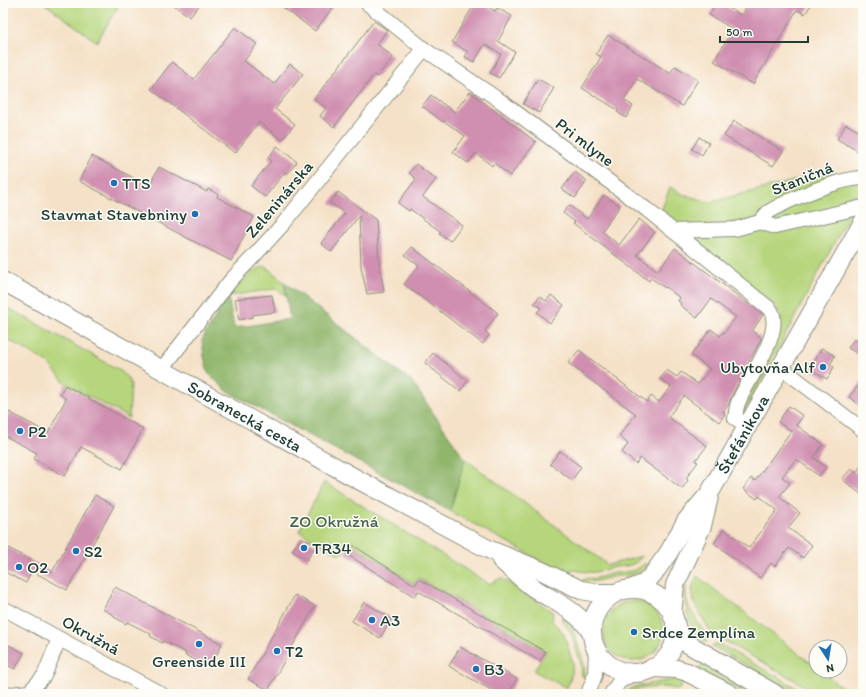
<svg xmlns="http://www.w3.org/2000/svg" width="866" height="697" viewBox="0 0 866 697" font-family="Itim,sans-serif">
<rect width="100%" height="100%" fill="#fdfcf7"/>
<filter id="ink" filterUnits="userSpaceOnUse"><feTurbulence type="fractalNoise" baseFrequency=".025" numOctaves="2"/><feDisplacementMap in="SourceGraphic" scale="8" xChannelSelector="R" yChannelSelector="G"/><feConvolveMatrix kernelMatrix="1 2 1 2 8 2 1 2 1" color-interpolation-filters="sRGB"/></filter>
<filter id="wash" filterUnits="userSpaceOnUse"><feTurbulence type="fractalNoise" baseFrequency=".012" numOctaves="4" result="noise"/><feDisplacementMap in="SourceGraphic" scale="16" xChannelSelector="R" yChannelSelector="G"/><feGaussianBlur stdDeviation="0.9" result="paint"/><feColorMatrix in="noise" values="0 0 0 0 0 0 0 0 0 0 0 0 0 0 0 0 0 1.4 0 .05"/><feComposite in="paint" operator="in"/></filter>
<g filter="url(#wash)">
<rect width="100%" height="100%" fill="#f5e1c7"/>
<g fill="#b6d57c" stroke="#6a8958">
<path d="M 44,3 L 120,3 L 97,42 Z"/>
<path d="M 825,173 L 863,173 L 863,189 L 744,413 L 742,411 L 774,342 L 781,317 L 774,305 L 660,214 L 670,187 L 684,195 L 711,202 Z"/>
<path d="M 265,266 L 284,282 L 286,296 L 278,290 L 274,289 L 228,296 L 251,272 Z"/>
<path d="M 3,305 L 121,371 L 129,380 L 131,385 L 129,418 L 66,384 L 47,362 L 3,337 Z"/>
<path d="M 465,459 L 608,565 L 642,556 C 634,568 624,565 611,568 C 594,573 590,574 572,569 L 569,576 L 450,511 Z"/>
<path d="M 324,482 L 489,584 L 501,578 L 553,612 L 552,621 L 563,632 L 573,663 L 572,673 L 567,688 L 534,671 L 545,652 L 474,609 L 418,578 L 415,584 L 350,543 L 343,552 L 339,554 L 299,531 Z"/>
<path d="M 644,564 L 649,564 C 637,578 628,574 612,577 C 601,580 593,583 582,581 C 585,577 591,579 596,578 C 603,577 608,574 615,573 C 626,572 635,572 644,564 Z"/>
<path d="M 697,576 L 816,667 L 816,671 L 821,671 L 851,694 L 819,694 L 712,634 L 694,604 L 692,588 Z"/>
<path d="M 684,583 L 686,586 L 686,597 L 689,608 L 707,637 L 706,643 C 694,636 692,627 688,615 C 685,603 683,595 684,583 Z"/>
<circle cx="633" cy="631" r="30"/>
<path d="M 562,617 C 575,626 575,637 580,651 C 583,661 586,668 585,679 L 582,675 L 581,664 L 571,633 L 562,620 Z"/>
<path d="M 715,644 L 719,644 L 801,690 L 799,694 L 712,646 Z"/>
<path d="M 702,665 L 754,694 L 748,694 L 699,670 Z"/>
<path d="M 678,679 L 684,680 L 680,688 L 678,690 L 667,687 L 659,687 L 639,689 L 628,694 L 623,694 L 632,688 L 637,686 Z"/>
</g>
<path fill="#90b66c" stroke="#587a50" d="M 284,282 L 412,382 L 465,459 L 450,511 L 227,391 L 208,373 L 204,356 L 202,340 L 228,296 L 234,328 L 290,319 Z"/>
<g id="blocks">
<g fill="#d08fb0">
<path d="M 171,3 L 201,3 L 190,17 Z"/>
<path d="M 277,3 L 336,3 L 315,31 Z"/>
<path d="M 475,3 L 482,3 L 495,11 L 497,8 L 512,16 L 498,41 L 515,52 L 499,78 L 490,73 L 501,54 L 485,44 L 474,62 L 465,57 L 468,52 L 452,42 Z"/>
<path d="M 716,3 L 720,3 L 741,15 L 749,3 L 812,3 L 805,14 L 797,10 L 753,84 L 714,61 L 733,29 L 709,15 Z"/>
<path d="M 374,21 L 387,30 L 377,44 L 393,57 L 377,77 L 374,75 L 334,127 L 320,116 L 326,108 L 314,99 Z"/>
<path d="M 235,27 L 257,44 L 244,61 L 274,84 L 290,64 L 303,74 L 275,109 L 295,124 L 282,140 L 259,122 L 235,153 L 151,89 L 172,62 L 194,79 Z"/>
<path d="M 608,35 L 670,73 L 675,66 L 698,80 L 682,106 L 637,79 L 624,100 L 633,106 L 626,118 L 617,112 L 618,110 L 582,88 L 601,57 L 596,54 Z"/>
<path d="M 538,79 L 554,88 L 539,113 L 523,104 Z"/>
<path d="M 470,92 L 536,142 L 510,176 L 494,163 L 492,166 L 476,153 L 468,163 L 453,152 L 465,136 L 444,121 L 443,122 L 422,106 L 431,95 L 454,112 Z"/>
<path d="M 734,121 L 783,151 L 773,166 L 724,136 Z"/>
<path d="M 846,124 L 863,134 L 863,154 L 837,139 Z"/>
<path d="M 699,137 L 709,143 L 702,155 L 692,149 Z"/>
<path d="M 277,146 L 297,162 L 287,174 L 285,172 L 265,197 L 251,186 L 271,161 L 268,158 Z"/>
<path d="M 92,156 L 149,186 L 159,167 L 207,192 L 208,189 L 218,194 L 217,197 L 254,217 L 231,261 L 79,181 Z"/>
<path d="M 416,164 L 436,179 L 423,197 L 462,225 L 450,241 L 439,233 L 441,232 L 410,209 L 409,211 L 398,203 L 416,179 L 409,173 Z"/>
<path d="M 575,172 L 587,181 L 575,198 L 562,189 Z"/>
<path d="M 338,192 L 376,220 L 379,261 L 384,292 L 367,294 L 361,267 L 359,216 L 331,252 L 321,243 L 345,213 L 330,203 Z"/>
<path d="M 604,195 L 620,206 L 602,231 L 619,245 L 639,219 L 655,232 L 637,255 L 658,271 L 675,248 L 763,315 L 752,331 L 761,338 L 760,341 L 732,395 L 729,404 L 723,412 L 725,414 L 719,422 L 684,396 L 668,417 L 707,446 L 695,461 L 698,462 L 686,478 L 688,480 L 682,489 L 640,458 L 636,464 L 622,452 L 628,444 L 619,436 L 636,414 L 568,363 L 579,350 L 647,402 L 651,396 L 659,402 L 671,387 L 660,379 L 667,370 L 677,377 L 681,372 L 698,384 L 710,369 L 691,355 L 711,329 L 720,336 L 723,332 L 724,333 L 736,317 L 711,299 L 697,318 L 680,305 L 681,303 L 678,301 L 680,298 L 666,287 L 665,288 L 651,278 L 649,281 L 573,223 L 575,222 L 563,213 L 569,205 L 587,219 Z"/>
<path d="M 412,247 L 498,313 L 485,331 L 489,335 L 483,344 L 404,284 L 419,266 L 405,255 Z"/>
<path d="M 272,295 L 275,312 L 252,315 L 253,317 L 239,320 L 235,299 Z"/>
<path d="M 551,295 L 564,305 L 550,323 L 537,312 L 541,308 L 534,303 L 540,296 L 546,301 Z"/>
<path d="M 854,339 L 863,345 L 863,357 L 848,348 Z"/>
<path d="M 822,348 L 835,356 L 830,365 L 834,367 L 827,379 L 812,370 L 811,366 Z"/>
<path d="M 433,353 L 468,381 L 460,391 L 425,363 Z"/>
<path d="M 863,380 L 863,408 L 849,397 Z"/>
<path d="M 65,385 L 143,429 L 122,469 L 81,447 L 65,476 L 34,459 L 37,453 L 3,435 L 3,423 L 9,412 L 48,433 L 66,399 L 60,394 Z"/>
<path d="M 789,406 L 803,416 L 796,425 L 823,444 L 814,458 L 826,467 L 819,476 L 796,459 L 782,477 L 790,483 L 779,497 L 800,513 L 788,528 L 812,545 L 803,558 L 789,548 L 775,566 L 771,563 L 760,578 L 714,543 L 724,529 L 749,548 L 777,510 L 759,496 L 757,499 L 743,489 L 751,478 L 755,481 L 791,431 L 778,422 Z"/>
<path d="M 560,451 L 581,467 L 572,480 L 550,464 Z"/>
<path d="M 863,463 L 863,496 L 842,479 L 851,469 L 856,473 Z"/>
<path d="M 95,495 L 114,506 L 67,590 L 32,571 L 26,583 L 3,571 L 3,545 L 52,572 Z"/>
<path d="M 301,537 L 316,545 L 307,560 L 292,551 Z"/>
<path d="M 351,544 L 415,585 L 419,579 L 546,652 L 540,661 L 418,591 L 415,597 L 345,553 Z"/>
<path d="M 115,587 L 222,644 L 211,666 L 199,660 L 198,662 L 185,655 L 186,653 L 163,641 L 162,643 L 150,636 L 151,634 L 127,622 L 126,624 L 114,617 L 115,616 L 103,609 Z"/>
<path d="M 295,595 L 315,606 L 268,690 L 248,679 Z"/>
<path d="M 364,602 L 392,619 L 380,638 L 352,621 Z"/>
<path d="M 3,642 L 24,653 L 15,669 L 3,663 Z"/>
<path d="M 460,647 L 517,679 L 508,694 L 498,694 L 449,666 Z"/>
</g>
</g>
</g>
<g filter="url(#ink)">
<use href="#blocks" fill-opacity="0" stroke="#8a8f7e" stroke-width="1"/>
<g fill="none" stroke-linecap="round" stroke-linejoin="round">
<defs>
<g id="minor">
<path d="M 367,3 L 424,49 L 502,102 L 646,209 L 770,309 C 786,333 744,382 737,406 C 736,410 736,414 735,418 L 748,426"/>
<path d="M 760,222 C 763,219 766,213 770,211 C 790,199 841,178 863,178"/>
<path d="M 673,231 L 735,229 L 760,222 L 775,227 L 863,207"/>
<path d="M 782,368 L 863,430"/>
<path d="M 161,370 L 231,280 L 253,257 L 284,223 L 424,49"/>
<path d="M 3,608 L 161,694"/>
<path d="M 11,694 L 29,692 L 44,676 L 59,639"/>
<path d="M 588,694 L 595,675 L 596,649"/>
<path d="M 611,694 L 619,682 L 636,672"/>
</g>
<g id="major">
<path id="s1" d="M 3,281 L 355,478 L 488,549 L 542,571 L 581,590 L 599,593 L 615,593"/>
<path d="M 501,560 C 512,569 522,580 534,588 C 554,602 580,611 592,634"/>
<path id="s2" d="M 631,589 L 645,583 L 654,573 L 669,552 L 686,521 L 709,494 L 863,222"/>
<circle cx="634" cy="631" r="42"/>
<path d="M 672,615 L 675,585 L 702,526 L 709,497"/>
<path d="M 675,624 L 679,634 L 688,644 L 775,694"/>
<path d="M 652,668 L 677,669 L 687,672 L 730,694"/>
</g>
</defs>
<use href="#minor" stroke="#8a8f7e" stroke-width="16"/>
<use href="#major" stroke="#8a8f7e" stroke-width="20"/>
<use href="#minor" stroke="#fff" stroke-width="14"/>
<use href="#major" stroke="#fff" stroke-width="18"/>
</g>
</g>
<g fill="#1f6fb2" stroke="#fdfcf7" stroke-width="1.5">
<circle cx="114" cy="183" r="4"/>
<circle cx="195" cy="214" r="4"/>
<circle cx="823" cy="367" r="4"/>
<circle cx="20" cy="431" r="4"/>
<circle cx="304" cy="548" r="4"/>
<circle cx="76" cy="551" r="4"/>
<circle cx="19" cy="567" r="4"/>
<circle cx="372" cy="620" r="4"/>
<circle cx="634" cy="632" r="4"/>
<circle cx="199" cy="644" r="4"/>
<circle cx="277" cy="651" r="4"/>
<circle cx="476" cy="669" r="4"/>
</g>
<g text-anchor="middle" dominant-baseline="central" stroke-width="3" stroke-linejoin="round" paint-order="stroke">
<g font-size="17" fill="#1f3d34" stroke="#fdfcf7">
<text transform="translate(585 142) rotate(37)">Pri mlyne</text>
<text transform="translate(802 178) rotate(-22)">Staničná</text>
<text transform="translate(279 199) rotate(-50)">Zeleninárska</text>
<text stroke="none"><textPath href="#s1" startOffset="277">Sobranecká cesta</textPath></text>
<text stroke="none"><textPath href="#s2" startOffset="194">Štefánikova</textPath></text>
<text transform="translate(91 635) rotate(29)">Okružná</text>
</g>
<g font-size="17" fill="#1f3d34" stroke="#fdfcf7" text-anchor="start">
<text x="122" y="183">TTS</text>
<text x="187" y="214" text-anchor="end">Stavmat Stavebniny</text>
<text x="815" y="367" text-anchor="end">Ubytovňa Alf</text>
<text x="28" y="431">P2</text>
<text x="312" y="548">TR34</text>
<text x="84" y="551">S2</text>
<text x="27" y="567">O2</text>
<text x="380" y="620">A3</text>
<text x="642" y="632">Srdce Zemplína</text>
<text x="285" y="651">T2</text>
<text x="199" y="661" text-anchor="middle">Greenside III</text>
<text x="484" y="669">B3</text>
</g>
<g font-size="17" fill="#456346" stroke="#fdfcf7">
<text x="334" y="521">ZO Okružná</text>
</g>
</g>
<rect width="866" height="697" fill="none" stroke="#fdfcf7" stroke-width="16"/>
<g transform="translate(828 659) rotate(168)"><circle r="19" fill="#fdfcf7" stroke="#a4b0a9"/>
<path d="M0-3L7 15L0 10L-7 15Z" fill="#1f6fb2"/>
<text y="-6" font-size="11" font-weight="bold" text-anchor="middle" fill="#1f3d34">N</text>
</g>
<path d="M720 36v6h88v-6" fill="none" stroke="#1f3d34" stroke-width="2"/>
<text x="726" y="36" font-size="12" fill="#1f3d34" stroke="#fdfcf7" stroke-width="3" paint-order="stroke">50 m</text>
</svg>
